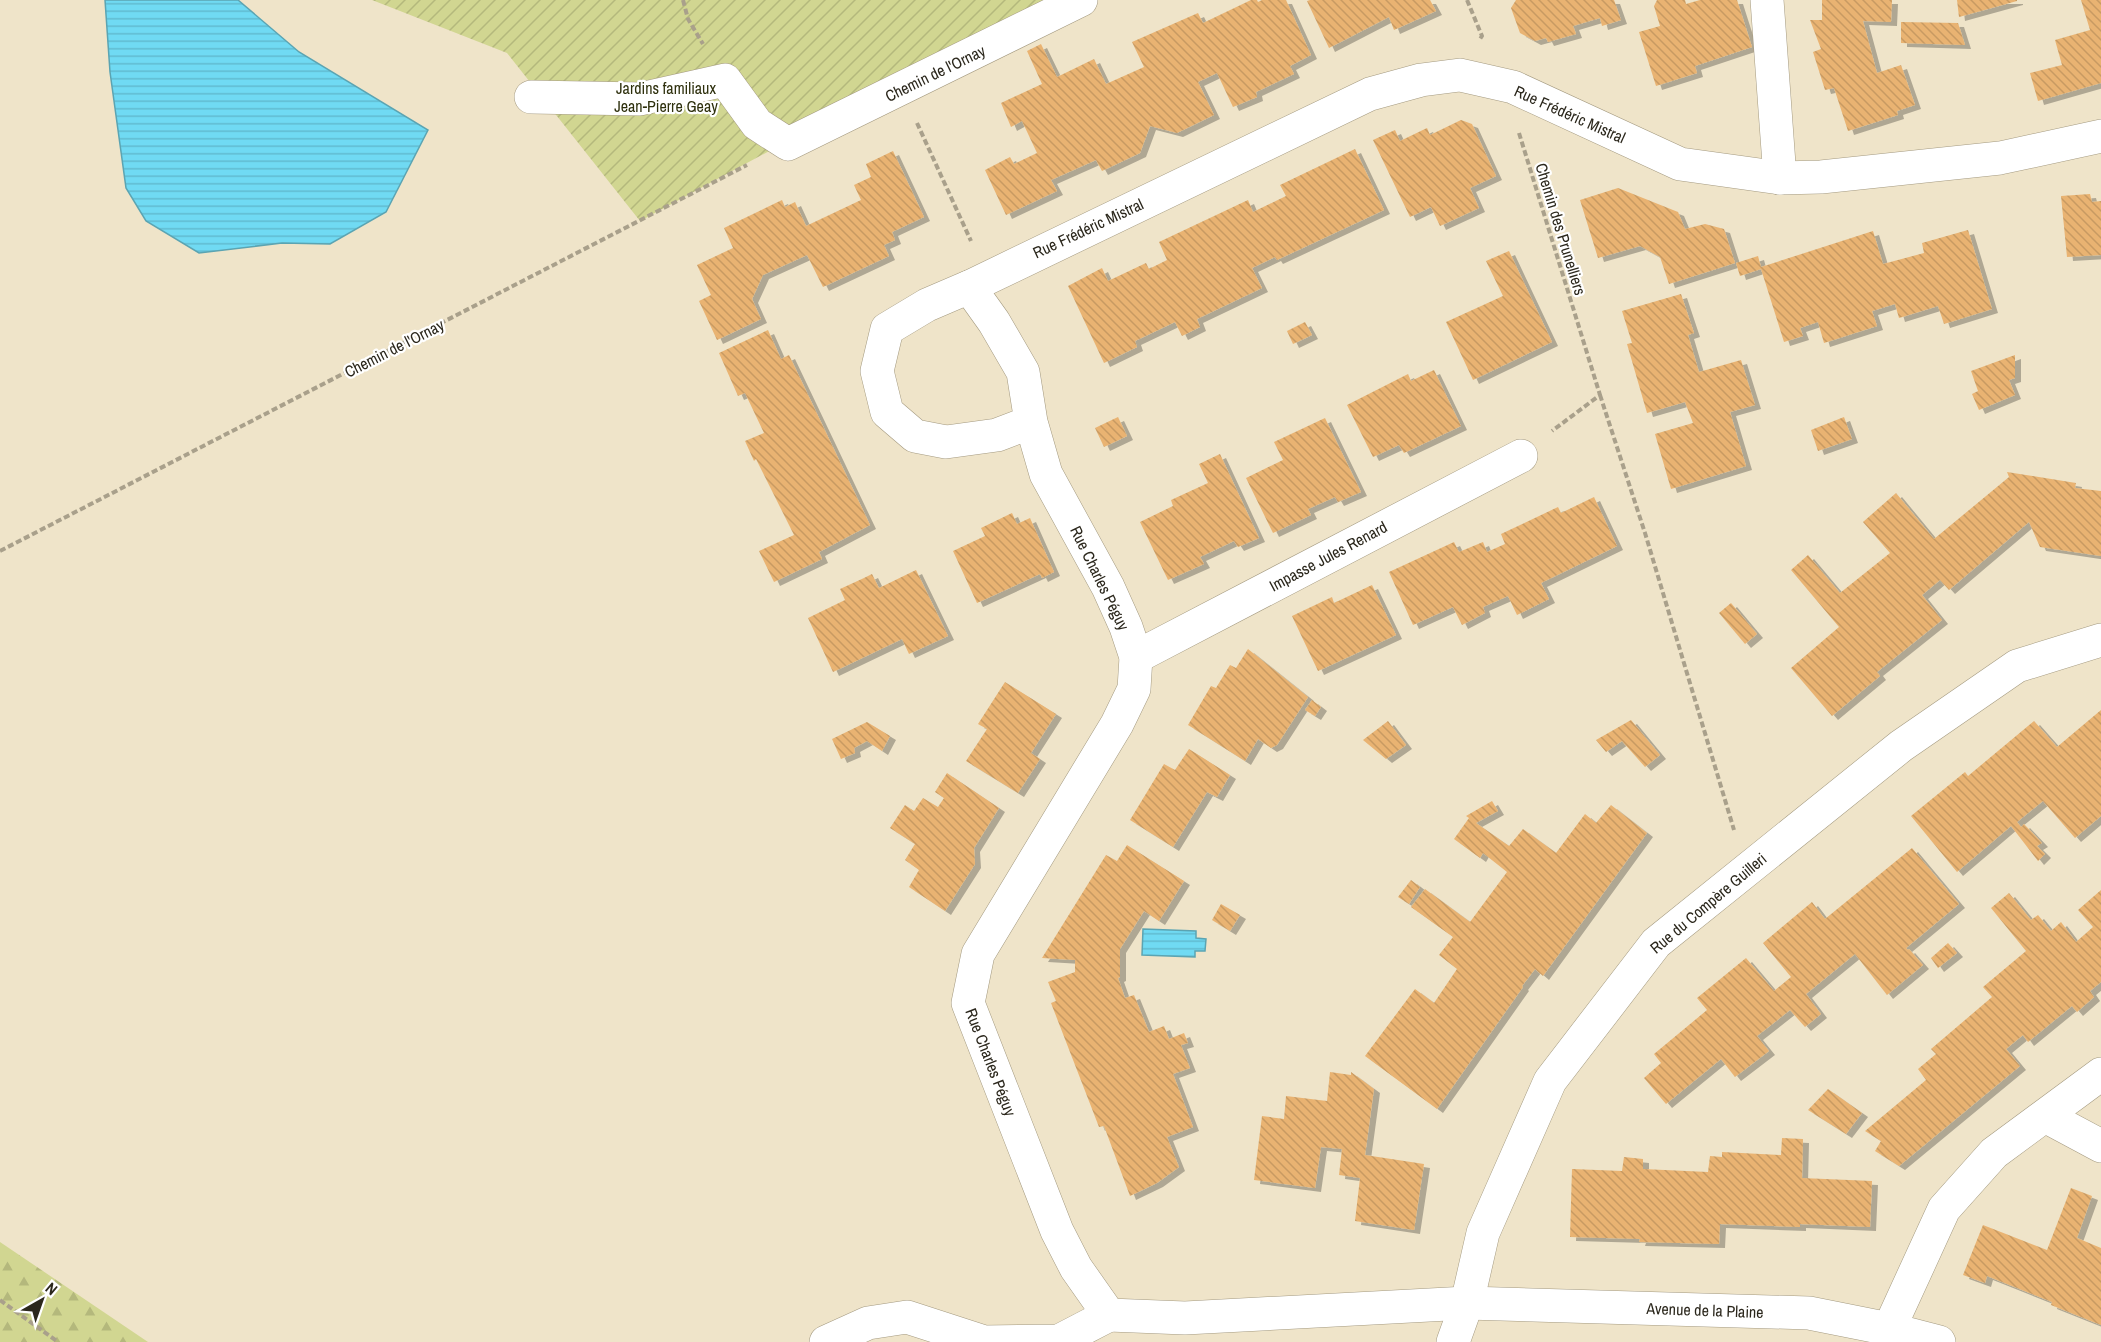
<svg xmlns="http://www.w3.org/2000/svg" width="2101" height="1342" viewBox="0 0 2101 1342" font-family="'Archivo Narrow',sans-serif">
<defs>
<pattern id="forest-firs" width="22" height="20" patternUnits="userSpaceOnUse" patternTransform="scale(1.5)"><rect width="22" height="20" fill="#d1d691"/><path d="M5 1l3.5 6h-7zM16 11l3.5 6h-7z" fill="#b4b87c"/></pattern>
<pattern id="garden-furrows" width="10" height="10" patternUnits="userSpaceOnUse" patternTransform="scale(1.5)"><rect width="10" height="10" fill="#d1d691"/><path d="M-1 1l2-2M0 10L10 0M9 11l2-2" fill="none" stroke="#b4b87c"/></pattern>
<pattern id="water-rules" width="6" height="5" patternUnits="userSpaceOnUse" patternTransform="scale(1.5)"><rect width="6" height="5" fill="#70daf3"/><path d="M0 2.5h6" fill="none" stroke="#61bbd0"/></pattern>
<pattern id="building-back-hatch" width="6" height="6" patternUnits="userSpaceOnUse" patternTransform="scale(1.5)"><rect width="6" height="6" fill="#e9b372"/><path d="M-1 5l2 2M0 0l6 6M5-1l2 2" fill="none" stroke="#c89a62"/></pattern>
<filter id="shadow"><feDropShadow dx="6" dy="4" stdDeviation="0" flood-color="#0004"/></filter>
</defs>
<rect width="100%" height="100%" fill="#efe4c9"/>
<path fill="url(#forest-firs)" d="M 0,1242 L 148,1342 L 0,1342 Z"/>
<path fill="url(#garden-furrows)" d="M 372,0 L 1048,0 L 640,221 L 507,53 Z"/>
<g fill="url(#water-rules)" stroke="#5ba4b2" stroke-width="1.5">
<path d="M 105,0 L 238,0 L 299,52 L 428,130 L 386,212 L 330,244 L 282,243 L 199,253 L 146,221 L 126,188 L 110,72 Z"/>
<path d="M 1143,929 L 1196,931 L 1196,938 L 1206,939 L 1205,951 L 1195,951 L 1195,957 L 1142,955 Z"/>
</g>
<g fill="url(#building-back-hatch)" filter="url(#shadow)">
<path d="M 1251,0 L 1257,0 L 1258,2 L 1262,0 L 1286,0 L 1311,55 L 1290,66 L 1294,74 L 1256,92 L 1257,97 L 1233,107 L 1217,73 L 1198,82 L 1214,115 L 1177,133 L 1150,126 L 1140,153 L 1102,171 L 1096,160 L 1051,180 L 1057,191 L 1006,215 L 985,170 L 1010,157 L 1014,164 L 1037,153 L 1022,121 L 1011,127 L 1001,103 L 1042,84 L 1027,51 L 1041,44 L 1057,77 L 1094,59 L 1106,84 L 1144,67 L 1132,42 L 1198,13 L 1203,23 Z"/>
<path d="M 1310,0 L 1430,0 L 1436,11 L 1394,30 L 1389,17 L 1329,48 L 1307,1 Z"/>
<path d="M 1516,0 L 1614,0 L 1621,20 L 1602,26 L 1600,18 L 1573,26 L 1576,34 L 1548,42 L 1546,38 L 1535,41 L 1520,33 L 1511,8 Z"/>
<path d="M 1657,0 L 1685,0 L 1686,4 L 1700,0 L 1737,0 L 1752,47 L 1695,66 L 1697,73 L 1656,86 L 1639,32 L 1660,26 L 1654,6 Z"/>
<path d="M 1822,0 L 1892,0 L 1891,22 L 1863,21 L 1877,73 L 1901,65 L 1915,105 L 1897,111 L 1898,115 L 1848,131 L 1834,88 L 1825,90 L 1813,52 L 1821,49 L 1810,20 L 1822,20 Z"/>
<path d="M 1957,0 L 2017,0 L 2017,1 L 1959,17 Z"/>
<path d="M 2081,0 L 2101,0 L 2101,83 L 2038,101 L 2030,73 L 2062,65 L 2055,40 L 2090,30 Z"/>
<path d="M 1901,22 L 1958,23 L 1965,45 L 1901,43 Z"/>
<path d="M 1461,120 L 1472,124 L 1496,176 L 1470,188 L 1479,208 L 1440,226 L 1431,207 L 1410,217 L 1373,140 L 1395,130 L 1400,141 L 1427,128 L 1430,135 Z"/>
<path d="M 1355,149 L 1384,210 L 1277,260 L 1275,257 L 1252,268 L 1262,288 L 1197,319 L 1200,327 L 1182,336 L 1175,322 L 1135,341 L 1137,347 L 1104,363 L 1068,286 L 1102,268 L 1108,281 L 1146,263 L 1149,269 L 1167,260 L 1159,242 L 1248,200 L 1253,212 L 1286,196 L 1280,185 Z"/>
<path d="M 893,151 L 924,217 L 892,232 L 895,240 L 884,245 L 889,256 L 823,287 L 807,255 L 763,275 L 752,299 L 761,319 L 717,340 L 699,301 L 711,295 L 697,265 L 733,248 L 724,228 L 782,200 L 785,207 L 795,202 L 806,226 L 861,200 L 854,185 L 871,177 L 866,164 Z"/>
<path d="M 1618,188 L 1678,212 L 1685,229 L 1705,224 L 1724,229 L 1735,263 L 1669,284 L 1660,257 L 1640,246 L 1598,258 L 1580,200 Z"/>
<path d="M 2090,194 L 2092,202 L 2101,201 L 2101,255 L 2067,257 L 2061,196 Z"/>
<path d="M 1968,230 L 1992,309 L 1944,324 L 1938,306 L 1899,318 L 1895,304 L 1872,311 L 1877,326 L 1824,343 L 1818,322 L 1800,328 L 1803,336 L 1784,342 L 1761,269 L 1740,276 L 1736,263 L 1758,256 L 1761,267 L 1873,231 L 1883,264 L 1924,253 L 1922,243 Z"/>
<path d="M 1509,251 L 1552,342 L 1473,380 L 1446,322 L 1503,296 L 1486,261 Z"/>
<path d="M 1681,294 L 1694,333 L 1688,335 L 1699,372 L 1741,360 L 1755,405 L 1730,412 L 1746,466 L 1671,489 L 1655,434 L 1693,423 L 1685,402 L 1647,413 L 1627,344 L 1632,343 L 1622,311 Z"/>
<path d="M 1305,322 L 1312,335 L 1293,344 L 1287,331 Z"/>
<path d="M 768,330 L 781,359 L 789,355 L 870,525 L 819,552 L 822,559 L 774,582 L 759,551 L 794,535 L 756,459 L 754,461 L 745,441 L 764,433 L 745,393 L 738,396 L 719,353 Z"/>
<path d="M 2015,355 L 2015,378 L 2009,380 L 2015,395 L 1979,410 L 1972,394 L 1978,391 L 1971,371 Z"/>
<path d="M 1434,370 L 1461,426 L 1404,453 L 1399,445 L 1373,457 L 1347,405 L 1408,374 L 1411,381 Z"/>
<path d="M 1118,417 L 1127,436 L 1104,447 L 1095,428 Z"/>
<path d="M 1844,417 L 1852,439 L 1818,451 L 1811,430 Z"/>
<path d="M 1325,418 L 1361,492 L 1338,502 L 1335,497 L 1308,509 L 1311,515 L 1273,533 L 1246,478 L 1283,460 L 1274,442 Z"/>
<path d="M 1220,454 L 1259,538 L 1238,547 L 1234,541 L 1200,557 L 1204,564 L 1168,580 L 1140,522 L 1173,506 L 1171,500 L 1208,483 L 1199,464 Z"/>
<path d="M 2007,472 L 2076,483 L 2075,488 L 2101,491 L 2101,556 L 2040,547 L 2029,522 L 1949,590 L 1940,580 L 1922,595 L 1942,620 L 1877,672 L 1880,676 L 1832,716 L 1791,668 L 1839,627 L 1791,570 L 1808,555 L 1840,593 L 1890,553 L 1863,522 L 1896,493 L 1934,539 L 2009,477 Z"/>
<path d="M 1594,497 L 1617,546 L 1541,583 L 1549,599 L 1517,615 L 1508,596 L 1483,607 L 1485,613 L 1462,625 L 1453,607 L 1413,625 L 1389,572 L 1454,542 L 1459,552 L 1483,542 L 1487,552 L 1505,544 L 1501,534 L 1558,507 L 1561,513 Z"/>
<path d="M 1012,513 L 1017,524 L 1030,518 L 1054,572 L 1042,578 L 1040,574 L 977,603 L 953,551 L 985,536 L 981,528 Z"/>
<path d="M 916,570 L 948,636 L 909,654 L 902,639 L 833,672 L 808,618 L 845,600 L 840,589 L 864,578 L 872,574 L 879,588 Z"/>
<path d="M 1372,585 L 1396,635 L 1318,671 L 1292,616 L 1332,597 L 1334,603 Z"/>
<path d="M 1731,603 L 1757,634 L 1745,644 L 1719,613 Z"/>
<path d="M 1248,649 L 1308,697 L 1277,745 L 1271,748 L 1258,739 L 1245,761 L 1188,725 L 1211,686 L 1216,688 L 1230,665 L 1236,668 Z"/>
<path d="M 1005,682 L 1056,714 L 1031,753 L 1040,759 L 1018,793 L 966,761 L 987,729 L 978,724 Z"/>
<path d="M 1312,700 L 1321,707 L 1315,716 L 1305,710 Z"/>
<path d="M 2101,710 L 2101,816 L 2075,838 L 2043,801 L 2017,822 L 2021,827 L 2024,824 L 2042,843 L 2037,846 L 2045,854 L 2038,861 L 2011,826 L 1957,872 L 1911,816 L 1965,772 L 1968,776 L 2034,721 L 2057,747 Z"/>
<path d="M 1631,720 L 1660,755 L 1645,767 L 1622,741 L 1606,752 L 1596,740 Z"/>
<path d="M 1388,721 L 1406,745 L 1386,759 L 1363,740 Z"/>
<path d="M 867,722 L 890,736 L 882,751 L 867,741 L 854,748 L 855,753 L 841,759 L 832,739 Z"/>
<path d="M 1189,749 L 1230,775 L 1217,797 L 1207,792 L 1173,847 L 1130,820 L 1164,764 L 1175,770 Z"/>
<path d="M 947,773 L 999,808 L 974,848 L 975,864 L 945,911 L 909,887 L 919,870 L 905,860 L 915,844 L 890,828 L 905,805 L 914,811 L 923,798 L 938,807 L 944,798 L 935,792 Z"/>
<path d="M 1492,801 L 1498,811 L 1476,823 L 1509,846 L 1523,829 L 1556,853 L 1585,814 L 1596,823 L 1611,805 L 1647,833 L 1543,976 L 1535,969 L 1522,986 L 1523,987 L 1437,1109 L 1365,1056 L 1415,989 L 1434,1003 L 1457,969 L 1439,955 L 1453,937 L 1411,907 L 1425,889 L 1470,922 L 1507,872 L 1483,853 L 1480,858 L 1454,839 L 1469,818 L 1466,816 Z"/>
<path d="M 1127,845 L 1184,881 L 1159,921 L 1144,911 L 1120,949 L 1120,977 L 1118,978 L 1125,998 L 1134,995 L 1149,1032 L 1164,1026 L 1169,1039 L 1184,1033 L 1188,1043 L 1181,1045 L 1190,1068 L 1173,1074 L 1193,1127 L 1167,1137 L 1179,1167 L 1157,1183 L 1130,1196 L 1104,1126 L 1099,1127 L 1051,1003 L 1056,1001 L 1048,982 L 1075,972 L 1075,960 L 1042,958 L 1106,855 L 1117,861 Z"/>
<path d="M 1912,848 L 1959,904 L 1906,948 L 1908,950 L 1909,949 L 1923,965 L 1887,995 L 1855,954 L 1806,994 L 1821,1014 L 1805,1027 L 1790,1010 L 1757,1036 L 1769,1051 L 1735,1077 L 1721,1059 L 1666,1104 L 1644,1078 L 1661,1063 L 1654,1054 L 1707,1010 L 1697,998 L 1746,958 L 1774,991 L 1791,977 L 1763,943 L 1812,902 L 1825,919 Z"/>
<path d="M 1411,880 L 1420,887 L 1409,904 L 1398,897 Z"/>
<path d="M 2101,890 L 2101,982 L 2090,991 L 2094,997 L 2077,1012 L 2072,1006 L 2028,1042 L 2023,1035 L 2006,1049 L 2020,1066 L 1899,1166 L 1875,1151 L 1881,1141 L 1865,1131 L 1926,1080 L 1918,1069 L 1936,1054 L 1931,1049 L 1992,997 L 1983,987 L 2026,951 L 1991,908 L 2009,893 L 2031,920 L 2038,915 L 2051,931 L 2061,922 L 2076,942 L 2093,927 L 2078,910 Z"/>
<path d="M 1221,904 L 1240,915 L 1230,931 L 1212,920 Z"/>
<path d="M 1948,943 L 1957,953 L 1938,968 L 1931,958 Z"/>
<path d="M 1330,1072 L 1351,1075 L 1351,1072 L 1374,1089 L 1365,1155 L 1424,1164 L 1414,1230 L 1355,1221 L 1360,1178 L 1339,1175 L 1342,1149 L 1321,1147 L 1315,1188 L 1254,1180 L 1262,1116 L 1284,1119 L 1286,1096 L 1327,1101 Z"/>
<path d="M 1828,1089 L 1862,1113 L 1846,1134 L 1808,1110 Z"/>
<path d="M 1782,1138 L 1803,1139 L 1802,1178 L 1872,1181 L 1870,1227 L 1800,1224 L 1800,1227 L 1720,1224 L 1719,1244 L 1639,1242 L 1640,1239 L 1570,1237 L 1572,1169 L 1622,1171 L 1624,1157 L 1643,1159 L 1643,1169 L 1708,1172 L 1710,1156 L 1722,1157 L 1722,1152 L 1781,1155 Z"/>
<path d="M 2071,1188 L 2092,1196 L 2077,1238 L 2101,1248 L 2101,1325 L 2051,1305 L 2052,1302 L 1987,1276 L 1985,1283 L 1963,1275 L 1983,1225 L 2047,1250 Z"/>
</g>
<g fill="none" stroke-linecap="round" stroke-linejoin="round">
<defs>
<g id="minor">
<path d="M 1767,0 L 1780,178"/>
<path d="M 531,97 L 640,99 L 725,80 L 757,124 L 788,144 L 1081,0"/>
<path d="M 969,287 L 1370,94 L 1421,80 L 1460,75 L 1513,87 L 1680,164 L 1780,178 L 1821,177 L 2000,158 L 2101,136"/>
<path d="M 1031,422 L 997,435 L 946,442 L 915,436 L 887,412 L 877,371 L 887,329 L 927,305 L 969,287 L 994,322 L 1023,372 L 1031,422 L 1046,474 L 1108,587 L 1126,627 L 1136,657 L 1134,689 L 1117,724 L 978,954 L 968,1003 L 1057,1231 L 1076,1268 L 1109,1315 L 1185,1318 L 1467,1303 L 1809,1313 L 1889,1329 L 1939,1342"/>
<path d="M 1136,657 L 1521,456"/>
<path d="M 2045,1116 L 2101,1146"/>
<path d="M 1889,1329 L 1944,1209 L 1994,1153 L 2101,1074"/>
<path d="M 826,1342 L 868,1323 L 907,1317 L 984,1342 L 1059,1341 L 1109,1315"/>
<path d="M 1453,1342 L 1467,1303 L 1483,1233 L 1550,1081 L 1656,943 L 1901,746 L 2017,666 L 2101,640"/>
</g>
</defs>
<use href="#minor" stroke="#a49a80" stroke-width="34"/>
<g stroke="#a9a08b" stroke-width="4" stroke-dasharray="6 3" stroke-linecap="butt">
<path d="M 683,0 L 688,19 L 703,44"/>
<path d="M 1467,0 L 1482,36 L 1480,39"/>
<path d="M 917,123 L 971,241"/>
<path d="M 1519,133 L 1600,395 L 1552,431"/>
<path d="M 1600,395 L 1645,533 L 1734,830"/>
<path d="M 0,551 L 747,165"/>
<path d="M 0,1300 L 58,1342"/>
</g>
<use href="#minor" stroke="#fff" stroke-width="33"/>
</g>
<g text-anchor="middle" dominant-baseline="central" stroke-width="4.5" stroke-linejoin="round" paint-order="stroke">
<g font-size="16" fill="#2b271c" stroke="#fff">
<text transform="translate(935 73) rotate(-26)">Chemin de l'Ornay</text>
<text transform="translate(1570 114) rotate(24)">Rue Frédéric Mistral</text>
<text transform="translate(1088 228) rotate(-25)">Rue Frédéric Mistral</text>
<text transform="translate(1561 229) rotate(73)">Chemin des Prunelliers</text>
<text transform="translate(394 348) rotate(-27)">Chemin de l'Ornay</text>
<text transform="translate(1328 556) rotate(-28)">Impasse Jules Renard</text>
<text transform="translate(1100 578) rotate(64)">Rue Charles Péguy</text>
<text transform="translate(1708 903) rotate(-40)">Rue du Compère Guilleri</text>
<text transform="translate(991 1062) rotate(69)">Rue Charles Péguy</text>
<text transform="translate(1705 1310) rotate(2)">Avenue de la Plaine</text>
</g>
<g font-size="16" fill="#2e300d" stroke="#fff">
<text x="666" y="88">Jardins familiaux<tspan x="666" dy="18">Jean-Pierre Geay</tspan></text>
</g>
</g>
<g transform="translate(42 1300) rotate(40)" stroke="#ffffff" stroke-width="4.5" paint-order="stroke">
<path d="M0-4.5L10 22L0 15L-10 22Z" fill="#2b271c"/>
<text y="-9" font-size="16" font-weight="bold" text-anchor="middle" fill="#2b271c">N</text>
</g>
</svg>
